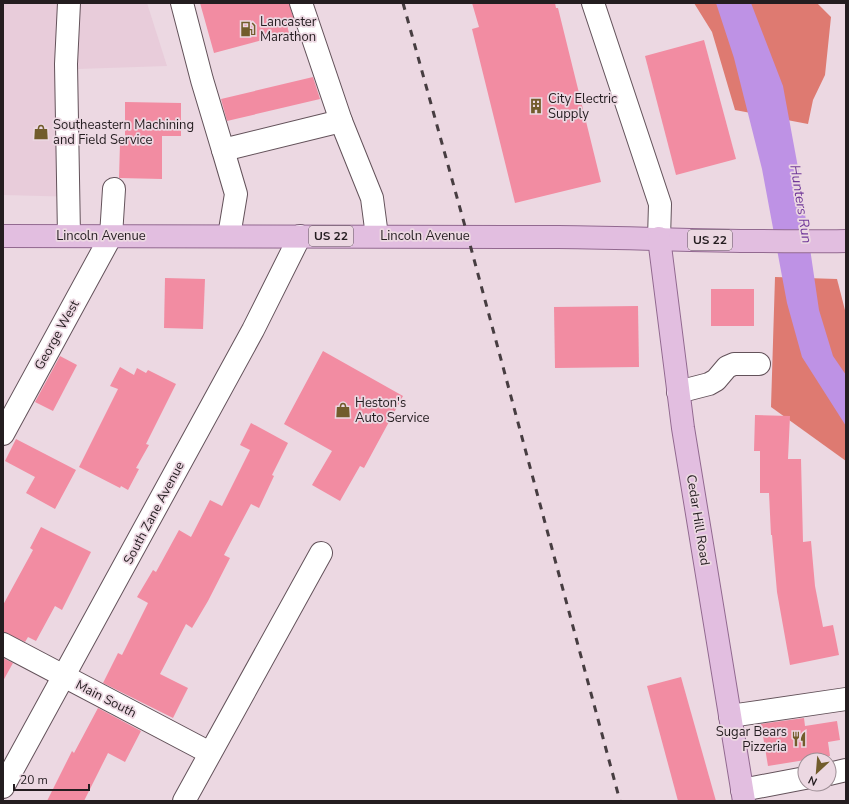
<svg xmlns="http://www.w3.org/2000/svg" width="849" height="804" viewBox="0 0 849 804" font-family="'Nunito Sans',sans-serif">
<rect width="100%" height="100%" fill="#ecd8e2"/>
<path fill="#e8ccda" d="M 3,3 L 147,3 L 167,66 L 78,69 L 79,197 L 3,195 Z"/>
<g fill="#de7a71">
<path d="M 694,3 L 817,3 L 831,17 L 825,75 L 813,100 L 808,124 L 735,110 L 712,32 Z"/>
<path d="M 775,277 L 837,279 L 846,314 L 846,461 L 771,407 Z"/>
</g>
<path fill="#be92e5" d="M 716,3 L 751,3 L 783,86 L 799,173 L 819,310 L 833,356 L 846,375 L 846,426 L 802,357 L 787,303 L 762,169 L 734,58 Z"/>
<g fill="#f28ca2">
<path d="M 200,3 L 289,3 L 295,23 L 287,25 L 289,33 L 214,53 Z"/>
<path d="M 472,3 L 555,3 L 556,8 L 558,8 L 601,182 L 515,203 L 472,29 L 479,27 Z"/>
<path d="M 704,40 L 736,159 L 676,175 L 645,56 Z"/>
<path d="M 313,77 L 320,99 L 227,121 L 221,99 Z"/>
<path d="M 125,102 L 181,103 L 181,136 L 162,136 L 162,179 L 119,178 L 120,143 L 125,143 Z"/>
<path d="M 165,278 L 205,279 L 203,329 L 164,328 Z"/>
<rect x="711" y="289" width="43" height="37"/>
<path d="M 638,306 L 639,367 L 555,368 L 554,307 Z"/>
<path d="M 323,351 L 403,396 L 364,468 L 360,466 L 340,501 L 312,485 L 332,451 L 284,424 Z"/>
<path d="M 60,356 L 77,365 L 53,411 L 35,402 Z"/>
<path d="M 120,367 L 134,375 L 137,368 L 146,373 L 148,370 L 176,384 L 146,444 L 149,445 L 136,468 L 139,469 L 128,490 L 121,486 L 120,488 L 79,467 L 118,389 L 110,386 Z"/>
<path d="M 755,415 L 790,416 L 788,459 L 801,459 L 803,542 L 811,541 L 815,586 L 823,627 L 833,625 L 839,655 L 790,665 L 777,592 L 772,535 L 771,535 L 769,493 L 760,493 L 760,451 L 754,451 Z"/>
<path d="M 251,423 L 288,443 L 272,475 L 274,476 L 259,508 L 251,504 L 224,555 L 230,558 L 208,601 L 192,628 L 186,624 L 160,674 L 188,688 L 173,718 L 103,683 L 118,653 L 122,655 L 148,603 L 137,597 L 153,570 L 156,572 L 179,530 L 191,537 L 210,500 L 222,506 L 250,450 L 240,445 Z"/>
<path d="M 16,439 L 76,470 L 55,509 L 26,493 L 35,477 L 5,461 Z"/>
<path d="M 41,527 L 91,552 L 62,610 L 55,606 L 36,641 L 28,637 L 25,642 L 3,632 L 3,605 L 33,550 L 30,548 Z"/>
<path d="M 3,658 L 13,663 L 3,681 Z"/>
<path d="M 681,677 L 716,801 L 678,801 L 647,686 Z"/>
<path d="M 98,708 L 141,731 L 125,762 L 108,753 L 84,801 L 47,801 L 72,751 L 74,753 Z"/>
<path d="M 804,718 L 805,726 L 837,721 L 840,740 L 828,742 L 830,756 L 768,766 L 761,724 Z"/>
</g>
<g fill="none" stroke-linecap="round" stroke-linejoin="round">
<defs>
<g id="minor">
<path d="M 182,3 L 202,80 L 223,150"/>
<path d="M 301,3 L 341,121 L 372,198 L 377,236"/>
<path d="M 593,3 L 660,204 L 659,238"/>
<path d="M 69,236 L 66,64 L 69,3"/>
<path d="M 229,236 L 236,194 L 223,150 L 341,121"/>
<path d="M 678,392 L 709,384 L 716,380 L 727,367 L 734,364 L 759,364"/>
<path d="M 3,434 L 111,236 L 114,189"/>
<path d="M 3,644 L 210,753"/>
<path d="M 730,716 L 846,699"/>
<path d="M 829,774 L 846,770"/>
<path d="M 3,787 L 253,330 L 300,236"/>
<path d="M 742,790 L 805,778"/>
<path d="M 184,801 L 321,553"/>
</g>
<g id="major">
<path d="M 3,236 C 188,236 373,236 558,237 C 654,238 750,243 846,241"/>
<path d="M 659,238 L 683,428 L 744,801"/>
</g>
</defs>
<use href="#minor" stroke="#63525a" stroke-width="24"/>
<use href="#major" stroke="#926990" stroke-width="24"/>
<use href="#minor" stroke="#fff" stroke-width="22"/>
<use href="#major" stroke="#e2bee0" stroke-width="22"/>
<path stroke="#473d41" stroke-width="3" stroke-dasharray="7 7" stroke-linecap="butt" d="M 403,3 L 468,237 L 620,801"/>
</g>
<defs>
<symbol id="fuel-bare" viewBox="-9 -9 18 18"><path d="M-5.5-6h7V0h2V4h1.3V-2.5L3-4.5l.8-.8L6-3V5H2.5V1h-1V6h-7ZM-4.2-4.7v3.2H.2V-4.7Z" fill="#725c2c" stroke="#ecd8e2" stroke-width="2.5" paint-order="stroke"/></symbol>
<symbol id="building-bare" viewBox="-9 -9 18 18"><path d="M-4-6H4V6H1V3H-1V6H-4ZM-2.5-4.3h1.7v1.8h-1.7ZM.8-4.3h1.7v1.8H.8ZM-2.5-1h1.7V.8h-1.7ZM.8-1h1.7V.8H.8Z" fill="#725c2c" stroke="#ecd8e2" stroke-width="2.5" paint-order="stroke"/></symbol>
<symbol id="shop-bare" viewBox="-9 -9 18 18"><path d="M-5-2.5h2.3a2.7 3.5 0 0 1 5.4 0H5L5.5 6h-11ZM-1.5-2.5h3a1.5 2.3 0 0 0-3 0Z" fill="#725c2c" stroke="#ecd8e2" stroke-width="2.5" paint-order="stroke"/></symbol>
<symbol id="restaurant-bare" viewBox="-9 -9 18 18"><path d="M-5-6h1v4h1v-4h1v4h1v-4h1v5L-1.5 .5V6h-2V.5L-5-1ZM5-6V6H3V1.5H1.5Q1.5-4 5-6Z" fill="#725c2c" stroke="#ecd8e2" stroke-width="2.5" paint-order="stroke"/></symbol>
</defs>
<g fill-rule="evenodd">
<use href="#fuel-bare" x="237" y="18" width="22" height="22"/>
<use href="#building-bare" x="525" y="95" width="22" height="22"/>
<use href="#shop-bare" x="30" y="121" width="22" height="22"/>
<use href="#shop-bare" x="332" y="399" width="22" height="22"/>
<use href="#restaurant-bare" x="788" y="728" width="22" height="22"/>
</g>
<g text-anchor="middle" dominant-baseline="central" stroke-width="3.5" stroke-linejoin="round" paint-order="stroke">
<g fill="#ecd8e2" stroke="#60555a" stroke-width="1">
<rect x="309" y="226" width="44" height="20" rx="3"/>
<rect x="688" y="230" width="44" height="20" rx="3"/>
</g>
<g font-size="12" font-weight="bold" fill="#241d20">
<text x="331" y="236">US 22</text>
<text x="710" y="240">US 22</text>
</g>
<g font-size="13" fill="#241d20" stroke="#ecd8e2" text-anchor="start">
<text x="260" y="22">Lancaster<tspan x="260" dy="15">Marathon</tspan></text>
<text x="548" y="99">City Electric<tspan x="548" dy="15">Supply</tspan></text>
<text x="53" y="125">Southeastern Machining<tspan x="53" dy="15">and Field Service</tspan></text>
<text x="355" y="403">Heston's<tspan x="355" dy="15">Auto Service</tspan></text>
<text x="787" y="732" text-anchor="end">Sugar Bears<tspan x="787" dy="15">Pizzeria</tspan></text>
</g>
<g font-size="13" fill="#241d20" stroke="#ecd8e2">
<text x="101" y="236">Lincoln Avenue</text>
<text x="425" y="236">Lincoln Avenue</text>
<text transform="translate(57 335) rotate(-61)">George West</text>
<text transform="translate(154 513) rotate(-62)">South Zane Avenue</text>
<text transform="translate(698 520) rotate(81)">Cedar Hill Road</text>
<text transform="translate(106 699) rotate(27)">Main South</text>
</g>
<g font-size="14" font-style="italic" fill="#703899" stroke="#ecd8e2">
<text transform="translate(801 204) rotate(81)">Hunters Run</text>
</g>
</g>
<rect width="849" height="804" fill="none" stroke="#241d20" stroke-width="8"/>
<g transform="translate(817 772) rotate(206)"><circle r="19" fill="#ecd8e2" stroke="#9c8d94"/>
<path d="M0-3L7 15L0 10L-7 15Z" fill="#725c2c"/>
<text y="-6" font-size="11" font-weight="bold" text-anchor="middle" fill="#241d20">N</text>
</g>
<path d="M14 784v6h75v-6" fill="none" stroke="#241d20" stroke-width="2"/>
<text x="20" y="784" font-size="12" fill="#241d20" stroke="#ecd8e2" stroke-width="3" paint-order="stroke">20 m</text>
</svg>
